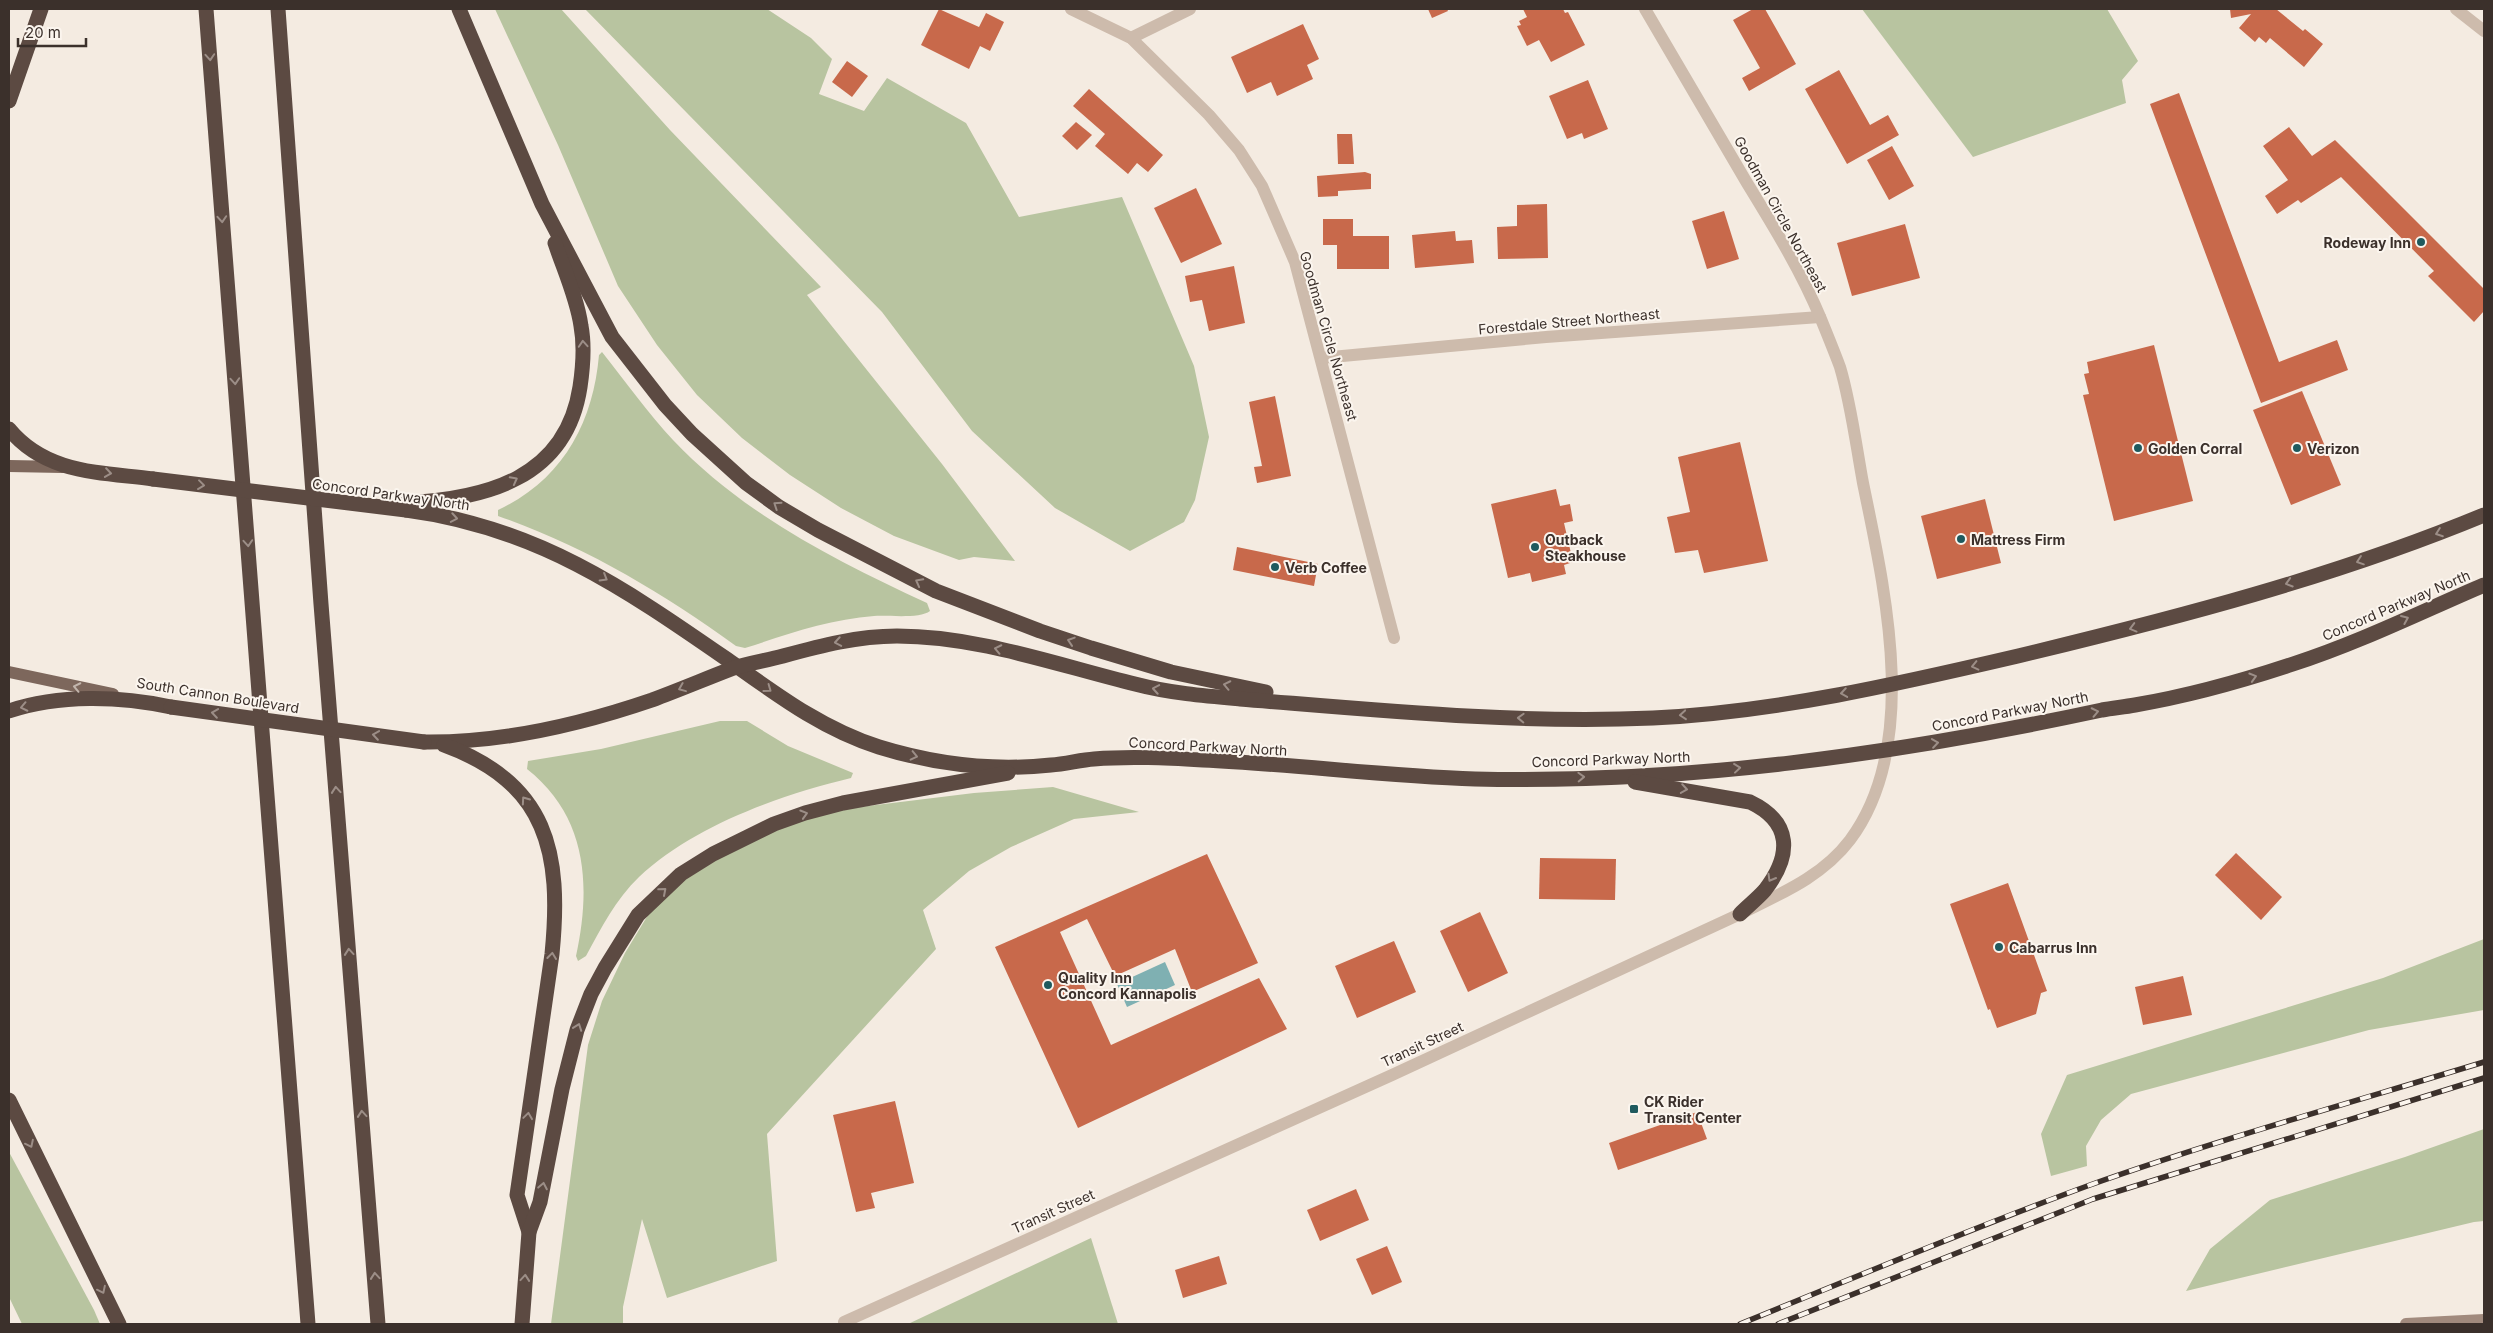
<svg xmlns="http://www.w3.org/2000/svg" width="2493" height="1333" viewBox="0 0 2493 1333" font-family="Inter,sans-serif">
<rect width="100%" height="100%" fill="#f4ebe1"/>
<g fill="#b8c4a0">
<path d="M 495,9 L 561,9 L 670,130 L 821,287 L 807,295 L 942,464 L 1015,561 L 974,557 L 959,560 L 894,536 L 841,508 L 790,475 L 742,438 L 697,395 L 657,345 L 618,286 L 558,145 Z"/>
<path d="M 585,9 L 767,9 L 811,38 L 832,59 L 819,94 L 864,111 L 887,78 L 966,123 L 1019,217 L 1122,197 L 1194,366 L 1209,437 L 1195,500 L 1184,522 L 1130,551 L 1055,508 L 972,431 L 882,312 Z"/>
<path d="M 1862,9 L 2107,9 L 2138,61 L 2122,80 L 2126,103 L 1973,157 Z"/>
<path d="M 602,352 C 625,381 648,413 673,440 C 743,514 836,561 927,603 L 930,611 C 920,619 889,615 874,616 C 833,619 793,632 755,645 L 745,648 L 736,646 C 661,592 586,547 498,516 L 498,510 C 562,480 593,424 599,355 Z"/>
<path d="M 720,721 L 747,721 L 788,746 L 853,773 L 851,778 C 780,795 693,826 639,877 C 616,899 601,928 586,956 L 578,961 L 576,956 C 591,887 588,817 527,769 L 528,761 L 601,749 Z"/>
<path d="M 1053,787 L 1139,812 L 1074,819 L 1011,847 L 969,871 L 923,910 L 936,949 L 767,1134 L 777,1261 L 667,1298 L 642,1219 L 623,1307 L 623,1324 L 551,1324 L 588,1045 L 602,1001 L 625,953 L 651,910 L 674,883 L 728,844 L 835,810 L 974,793 Z"/>
<path d="M 2484,939 L 2484,1010 L 2369,1030 L 2131,1094 L 2101,1120 L 2086,1146 L 2087,1166 L 2051,1176 L 2041,1134 L 2067,1075 L 2383,978 Z"/>
<path d="M 2484,1129 L 2484,1221 L 2474,1222 L 2186,1291 L 2210,1249 L 2270,1200 L 2405,1157 Z"/>
<path d="M 9,1152 L 94,1310 L 100,1324 L 22,1324 L 9,1297 Z"/>
<path d="M 1091,1238 L 1118,1324 L 908,1324 Z"/>
</g>
<path fill="#7fb0b2" d="M 1165,962 L 1175,985 L 1127,1007 L 1117,984 Z"/>
<g fill="#c8694b">
<path d="M 939,9 L 979,27 L 986,13 L 1004,22 L 990,51 L 980,46 L 969,69 L 921,45 Z"/>
<path d="M 1428,9 L 1447,9 L 1448,11 L 1432,18 Z"/>
<path d="M 1523,9 L 1563,9 L 1565,13 L 1568,12 L 1585,45 L 1551,62 L 1539,40 L 1527,46 L 1517,26 L 1521,25 L 1519,21 L 1527,17 Z"/>
<path d="M 1753,9 L 1765,9 L 1796,64 L 1749,91 L 1742,78 L 1760,68 L 1733,20 Z"/>
<path d="M 2230,9 L 2276,9 L 2303,31 L 2305,29 L 2323,44 L 2304,67 L 2270,38 L 2266,43 L 2259,37 L 2255,42 L 2239,28 L 2251,14 L 2231,18 Z"/>
<path d="M 1303,24 L 1319,59 L 1307,65 L 1313,79 L 1277,96 L 1271,82 L 1247,93 L 1231,57 Z"/>
<path d="M 847,61 L 868,76 L 852,97 L 832,82 Z"/>
<path d="M 1839,70 L 1870,125 L 1888,115 L 1899,135 L 1847,164 L 1805,89 Z"/>
<path d="M 1588,80 L 1608,129 L 1584,139 L 1582,133 L 1567,139 L 1549,96 Z"/>
<path d="M 1089,89 L 1163,155 L 1148,172 L 1137,163 L 1128,174 L 1095,146 L 1105,134 L 1073,106 Z"/>
<path d="M 2179,93 L 2279,362 L 2337,340 L 2348,370 L 2261,403 L 2150,104 Z"/>
<path d="M 1076,122 L 1092,135 L 1077,150 L 1062,136 Z"/>
<path d="M 2289,127 L 2312,156 L 2335,140 L 2484,289 L 2484,311 L 2474,322 L 2428,276 L 2434,271 L 2341,177 L 2301,203 L 2298,200 L 2277,214 L 2265,196 L 2288,180 L 2263,146 Z"/>
<path d="M 1337,134 L 1352,134 L 1354,164 L 1338,164 Z"/>
<path d="M 1892,146 L 1914,186 L 1889,200 L 1867,160 Z"/>
<path d="M 1365,172 L 1371,174 L 1371,189 L 1338,191 L 1338,196 L 1318,197 L 1317,176 Z"/>
<path d="M 1196,188 L 1222,244 L 1181,263 L 1154,208 Z"/>
<path d="M 1547,204 L 1548,258 L 1498,259 L 1497,227 L 1517,226 L 1517,205 Z"/>
<path d="M 1724,211 L 1739,259 L 1707,269 L 1692,221 Z"/>
<path d="M 1323,219 L 1353,219 L 1353,236 L 1389,236 L 1389,269 L 1337,269 L 1337,245 L 1323,245 Z"/>
<path d="M 1905,224 L 1920,278 L 1852,296 L 1837,243 Z"/>
<path d="M 1455,231 L 1456,241 L 1472,240 L 1474,263 L 1415,268 L 1412,235 Z"/>
<path d="M 1234,266 L 1245,323 L 1209,331 L 1202,300 L 1190,302 L 1185,276 Z"/>
<path d="M 2154,345 L 2193,501 L 2114,521 L 2083,395 L 2089,394 L 2084,374 L 2089,373 L 2087,362 Z"/>
<path d="M 2302,391 L 2341,485 L 2291,505 L 2253,410 Z"/>
<path d="M 1275,396 L 1291,476 L 1257,483 L 1254,467 L 1262,466 L 1249,402 Z"/>
<path d="M 1740,442 L 1768,561 L 1704,573 L 1698,550 L 1675,553 L 1667,517 L 1690,512 L 1678,457 Z"/>
<path d="M 1556,489 L 1560,506 L 1570,504 L 1573,521 L 1564,523 L 1573,562 L 1564,565 L 1566,574 L 1532,582 L 1530,573 L 1508,578 L 1491,504 Z"/>
<path d="M 1985,499 L 2001,563 L 1937,579 L 1921,516 Z"/>
<path d="M 1237,547 L 1318,564 L 1314,586 L 1233,570 Z"/>
<path d="M 2236,853 L 2282,897 L 2261,920 L 2215,875 Z"/>
<path d="M 1207,854 L 1258,963 L 1192,992 L 1175,949 L 1115,976 L 1087,919 L 1060,932 L 1111,1045 L 1259,978 L 1287,1029 L 1078,1128 L 995,947 Z"/>
<path d="M 1540,858 L 1616,859 L 1615,900 L 1539,899 Z"/>
<path d="M 2008,883 L 2047,991 L 2041,993 L 2036,1014 L 1997,1028 L 1990,1009 L 1988,1010 L 1950,904 Z"/>
<path d="M 1480,912 L 1508,973 L 1468,992 L 1440,931 Z"/>
<path d="M 1394,941 L 1416,992 L 1357,1018 L 1335,966 Z"/>
<path d="M 2183,976 L 2192,1015 L 2143,1025 L 2135,987 Z"/>
<path d="M 895,1101 L 914,1183 L 871,1193 L 875,1208 L 856,1212 L 833,1115 Z"/>
<path d="M 1697,1112 L 1707,1139 L 1618,1170 L 1609,1143 Z"/>
<path d="M 1356,1189 L 1369,1220 L 1320,1241 L 1307,1210 Z"/>
<path d="M 1387,1246 L 1402,1282 L 1372,1295 L 1356,1259 Z"/>
<path d="M 1219,1256 L 1227,1284 L 1183,1298 L 1175,1270 Z"/>
</g>
<g fill="none" stroke-linecap="round" stroke-linejoin="round">
<g stroke="#cdbbac" stroke-width="12">
<path d="M 1071,9 L 1131,38 L 1209,115 L 1239,150 L 1262,186 L 1295,262 L 1394,638"/>
<path d="M 2456,9 L 2484,31"/>
<path d="M 1131,38 L 1190,9"/>
<path d="M 1321,358 L 1546,337 L 1820,317"/>
<path d="M 844,1322 L 1392,1075 L 1740,914 C 1780,894 1822,877 1850,840 C 1921,745 1885,590 1863,483 C 1856,445 1851,404 1840,367 C 1834,351 1827,334 1821,319 C 1801,271 1774,227 1747,183 C 1713,125 1679,67 1645,9"/>
</g>
<path stroke="#a18a7d" stroke-width="12" d="M 2406,1324 L 2484,1320"/>
<g stroke="#7d675c" stroke-width="12">
<path d="M 9,466 L 63,467"/>
<path d="M 9,672 L 113,694"/>
</g>
<g stroke="#5c4a42" stroke-width="15">
<path d="M 206,9 L 308,1324"/>
<path d="M 278,9 L 321,604 L 378,1324"/>
<path d="M 459,9 L 542,204 L 612,337 L 665,405 L 692,434 L 746,483 L 779,507 L 818,530 L 936,591 L 1040,631 L 1091,648 L 1171,672 L 1266,692"/>
<path d="M 9,101 L 41,9"/>
<path d="M 9,429 C 46,474 100,472 153,479"/>
<path d="M 406,503 C 485,499 566,479 580,387 C 583,367 585,347 581,326 C 577,298 564,270 555,243"/>
<path d="M 406,510 C 536,527 624,588 728,660 C 776,694 822,729 879,747 C 934,764 994,771 1051,765 C 1066,764 1080,760 1094,759 C 1130,756 1167,758 1203,760 C 1294,764 1384,776 1475,779 C 1686,784 1897,754 2102,710 C 2113,708 2124,707 2135,705 C 2188,696 2242,681 2293,664 C 2358,643 2421,612 2484,585"/>
<path d="M 9,711 C 59,694 120,696 171,707"/>
<path d="M 424,742 C 502,743 579,725 652,700 C 679,690 705,679 731,669 C 748,663 765,661 783,656 C 820,646 857,636 897,636 C 978,636 1057,665 1135,684 C 1169,693 1205,696 1240,699 C 1377,710 1515,724 1653,718 C 1776,712 1898,684 2018,656 C 2176,618 2334,577 2484,515"/>
<path d="M 444,745 C 548,783 562,853 552,954 L 517,1195 L 529,1232"/>
<path d="M 1635,782 L 1750,802 C 1792,822 1792,855 1765,890 C 1758,898 1748,906 1740,914"/>
<path d="M 9,1100 L 119,1324"/>
<path d="M 522,1324 L 529,1232 L 540,1202 L 562,1089 L 577,1030 L 591,994 L 605,968 L 638,915 L 681,874 L 713,854 L 774,824 L 805,813 L 843,803 L 1008,773"/>
</g>
<defs>
<g id="rail">
<path d="M 1740,1324 C 1856,1277 1972,1228 2090,1185 C 2220,1139 2353,1102 2484,1062"/>
<path d="M 1778,1324 L 2093,1199 L 2484,1078"/>
</g>
</defs>
<use href="#rail" stroke="#3b302b" stroke-width="5.5"/>
<use href="#rail" stroke="#fbf5ee" stroke-width="4" stroke-dasharray="11" stroke-linecap="butt"/>
<g stroke="#5c4a42" stroke-width="15">
<path d="M 153,479 L 406,510"/>
<path d="M 171,707 L 424,742"/>
</g>
</g>
<defs><path id="oneway-chevron" d="M-2-3.5L2.5 0L-2 3.5" fill="none" stroke-width="1.6" stroke-linecap="round" stroke-linejoin="round" transform="scale(1.25)"/></defs>
<g stroke="#9c8e87">
<use href="#oneway-chevron" transform="translate(210 57) rotate(86)"/>
<use href="#oneway-chevron" transform="translate(222 219) rotate(86)"/>
<use href="#oneway-chevron" transform="translate(583 344) rotate(-94)"/>
<use href="#oneway-chevron" transform="translate(235 381) rotate(86)"/>
<use href="#oneway-chevron" transform="translate(108 473) rotate(8)"/>
<use href="#oneway-chevron" transform="translate(514 480) rotate(-28)"/>
<use href="#oneway-chevron" transform="translate(201 485) rotate(7)"/>
<use href="#oneway-chevron" transform="translate(777 505) rotate(-146)"/>
<use href="#oneway-chevron" transform="translate(454 518) rotate(10)"/>
<use href="#oneway-chevron" transform="translate(2439 533) rotate(160)"/>
<use href="#oneway-chevron" transform="translate(248 543) rotate(86)"/>
<use href="#oneway-chevron" transform="translate(2360 561) rotate(161)"/>
<use href="#oneway-chevron" transform="translate(604 578) rotate(31)"/>
<use href="#oneway-chevron" transform="translate(919 582) rotate(-152)"/>
<use href="#oneway-chevron" transform="translate(2289 583) rotate(163)"/>
<use href="#oneway-chevron" transform="translate(2405 619) rotate(-23)"/>
<use href="#oneway-chevron" transform="translate(2133 628) rotate(165)"/>
<use href="#oneway-chevron" transform="translate(1071 641) rotate(-162)"/>
<use href="#oneway-chevron" transform="translate(838 642) rotate(170)"/>
<use href="#oneway-chevron" transform="translate(998 649) rotate(-168)"/>
<use href="#oneway-chevron" transform="translate(1975 666) rotate(167)"/>
<use href="#oneway-chevron" transform="translate(2253 677) rotate(-17)"/>
<use href="#oneway-chevron" transform="translate(1227 685) rotate(-168)"/>
<use href="#oneway-chevron" transform="translate(682 688) rotate(158)"/>
<use href="#oneway-chevron" transform="translate(768 689) rotate(36)"/>
<use href="#oneway-chevron" transform="translate(1156 689) rotate(-170)"/>
<use href="#oneway-chevron" transform="translate(1844 693) rotate(171)"/>
<use href="#oneway-chevron" transform="translate(24 707) rotate(168)"/>
<use href="#oneway-chevron" transform="translate(2095 712) rotate(-12)"/>
<use href="#oneway-chevron" transform="translate(215 713) rotate(-172)"/>
<use href="#oneway-chevron" transform="translate(1683 715) rotate(175)"/>
<use href="#oneway-chevron" transform="translate(1521 718) rotate(-178)"/>
<use href="#oneway-chevron" transform="translate(376 735) rotate(-172)"/>
<use href="#oneway-chevron" transform="translate(1935 743) rotate(-8)"/>
<use href="#oneway-chevron" transform="translate(914 756) rotate(13)"/>
<use href="#oneway-chevron" transform="translate(1737 768) rotate(-6)"/>
<use href="#oneway-chevron" transform="translate(1581 777) rotate(-2)"/>
<use href="#oneway-chevron" transform="translate(1684 789) rotate(9)"/>
<use href="#oneway-chevron" transform="translate(336 790) rotate(-95)"/>
<use href="#oneway-chevron" transform="translate(525 800) rotate(-125)"/>
<use href="#oneway-chevron" transform="translate(804 814) rotate(-17)"/>
<use href="#oneway-chevron" transform="translate(1771 878) rotate(120)"/>
<use href="#oneway-chevron" transform="translate(663 891) rotate(-41)"/>
<use href="#oneway-chevron" transform="translate(349 952) rotate(-95)"/>
<use href="#oneway-chevron" transform="translate(552 956) rotate(-83)"/>
<use href="#oneway-chevron" transform="translate(578 1027) rotate(-70)"/>
<use href="#oneway-chevron" transform="translate(362 1114) rotate(-95)"/>
<use href="#oneway-chevron" transform="translate(528 1116) rotate(-82)"/>
<use href="#oneway-chevron" transform="translate(30 1144) rotate(64)"/>
<use href="#oneway-chevron" transform="translate(543 1186) rotate(-79)"/>
<use href="#oneway-chevron" transform="translate(375 1276) rotate(-95)"/>
<use href="#oneway-chevron" transform="translate(525 1278) rotate(-85)"/>
<use href="#oneway-chevron" transform="translate(102 1290) rotate(64)"/>
</g>
<use stroke="#c2b5ac" href="#oneway-chevron" transform="translate(77 687) rotate(-168)"/>
<g fill="#1f5a5e" stroke="#fbf5ee" stroke-width="2">
<circle cx="2421" cy="242" r="5"/>
<circle cx="2138" cy="448" r="5"/>
<circle cx="2297" cy="448" r="5"/>
<circle cx="1961" cy="539" r="5"/>
<circle cx="1535" cy="547" r="5"/>
<circle cx="1275" cy="567" r="5"/>
<circle cx="1999" cy="947" r="5"/>
<circle cx="1048" cy="985" r="5"/>
<rect x="1629" y="1104" width="10" height="10" rx="2.5"/>
</g>
<g text-anchor="middle" dominant-baseline="central" stroke-width="4" stroke-linejoin="round" paint-order="stroke">
<g font-size="14" fill="#3b302b" stroke="#fbf5ee">
<text transform="translate(1781 214) rotate(61)">Goodman Circle Northeast</text>
<text transform="translate(1569 321) rotate(-5)">Forestdale Street Northeast</text>
<text transform="translate(1329 336) rotate(74)">Goodman Circle Northeast</text>
<text transform="translate(391 494) rotate(8)">Concord Parkway North</text>
<text transform="translate(2396 605) rotate(-23)">Concord Parkway North</text>
<text transform="translate(218 695) rotate(9)">South Cannon Boulevard</text>
<text transform="translate(2010 711) rotate(-11)">Concord Parkway North</text>
<text transform="translate(1208 746) rotate(3)">Concord Parkway North</text>
<text transform="translate(1611 759) rotate(-2)">Concord Parkway North</text>
<text transform="translate(1422 1044) rotate(-25)">Transit Street</text>
<text transform="translate(1053 1211) rotate(-24)">Transit Street</text>
</g>
<g font-size="14" font-weight="bold" fill="#3b302b" stroke="#fbf5ee" text-anchor="start">
<text x="2411" y="242" text-anchor="end">Rodeway Inn</text>
<text x="2148" y="448">Golden Corral</text>
<text x="2307" y="448">Verizon</text>
<text x="1545" y="539">Outback<tspan x="1545" dy="16">Steakhouse</tspan></text>
<text x="1971" y="539">Mattress Firm</text>
<text x="1285" y="567">Verb Coffee</text>
<text x="2009" y="947">Cabarrus Inn</text>
<text x="1058" y="977">Quality Inn<tspan x="1058" dy="16">Concord Kannapolis</tspan></text>
<text x="1644" y="1101">CK Rider<tspan x="1644" dy="16">Transit Center</tspan></text>
</g>
</g>
<rect width="2493" height="1333" fill="none" stroke="#3b302b" stroke-width="20"/>
<path d="M18 38v8h68v-8" fill="none" stroke="#3b302b" stroke-width="2.5"/>
<text x="25" y="38" font-size="15" fill="#3b302b" stroke="#fbf5ee" stroke-width="4" paint-order="stroke">20 m</text>
</svg>
